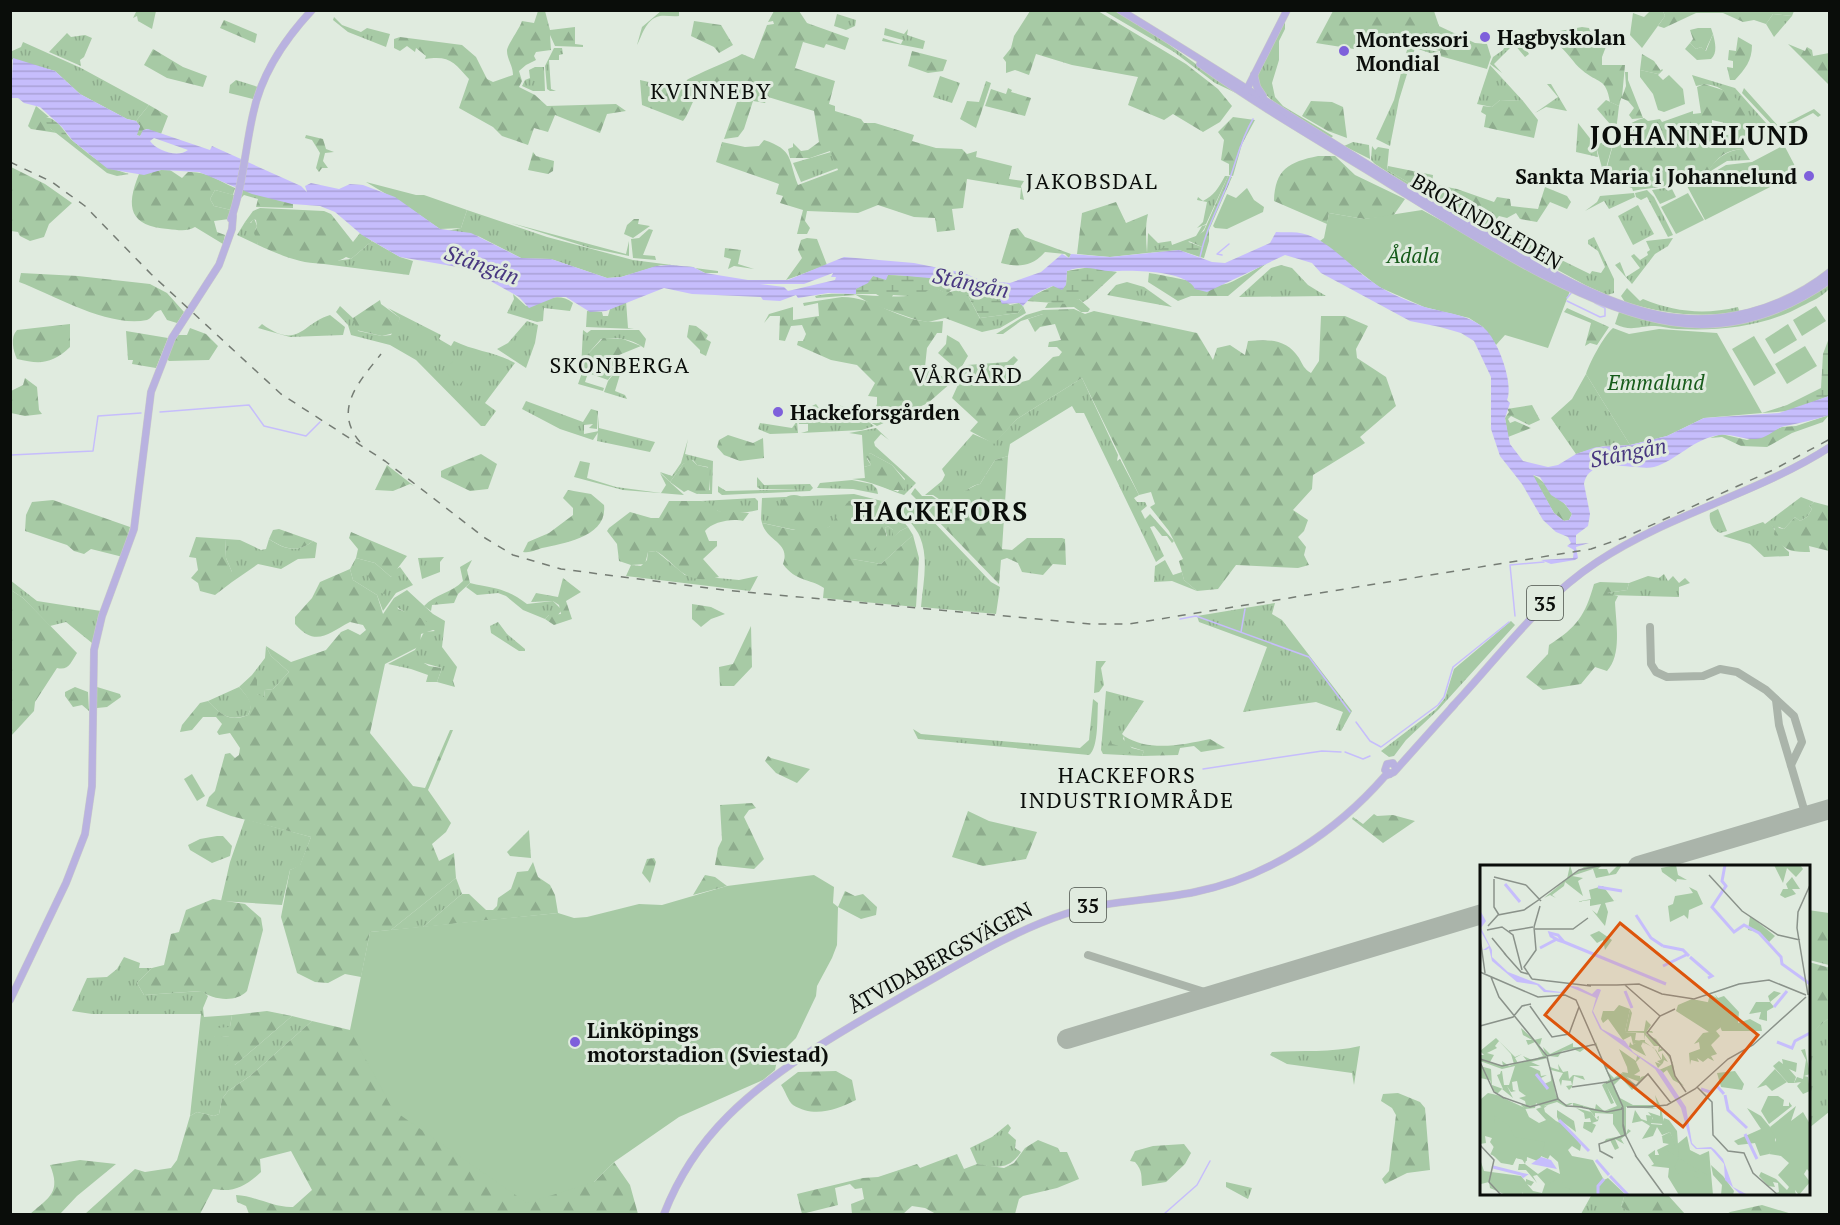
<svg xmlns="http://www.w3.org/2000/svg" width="1840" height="1225" viewBox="0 0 1840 1225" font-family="'PT Serif',serif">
<defs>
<pattern id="grass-tufts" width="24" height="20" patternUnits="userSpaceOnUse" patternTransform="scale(1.5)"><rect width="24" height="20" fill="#a7caa5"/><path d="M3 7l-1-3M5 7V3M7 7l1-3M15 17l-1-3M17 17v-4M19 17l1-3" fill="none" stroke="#8eac8d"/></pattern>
<pattern id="forest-firs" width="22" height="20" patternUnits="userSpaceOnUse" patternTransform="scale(1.5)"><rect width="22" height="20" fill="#a7caa5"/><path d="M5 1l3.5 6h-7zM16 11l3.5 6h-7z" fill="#8eac8d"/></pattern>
<pattern id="wetland-marsh" width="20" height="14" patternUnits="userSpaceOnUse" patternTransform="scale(1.5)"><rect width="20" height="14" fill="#a7caa5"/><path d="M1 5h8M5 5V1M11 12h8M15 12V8" fill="none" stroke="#8eac8d"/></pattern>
<pattern id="water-rules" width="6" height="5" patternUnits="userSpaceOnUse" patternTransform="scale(1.5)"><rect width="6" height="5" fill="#c6bdfc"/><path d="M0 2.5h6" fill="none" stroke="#a9a1d7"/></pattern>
</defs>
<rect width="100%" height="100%" fill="#e0ebdf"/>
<g fill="url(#grass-tufts)">
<path d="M 137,10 L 156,11 L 152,29 L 138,21 L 137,16 L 133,18 Z"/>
<path d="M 661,11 L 679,11 L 679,16 C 673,17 666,15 660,16 C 645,19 642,37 637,45 L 642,27 Z"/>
<path d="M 1104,11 L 1115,11 L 1153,33 L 1236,93 L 1215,83 L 1174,52 Z"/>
<path d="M 837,14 L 856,20 L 855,26 L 846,30 L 834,26 Z"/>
<path d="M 1773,14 L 1792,16 L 1774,37 L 1766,24 Z"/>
<path d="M 334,17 L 342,25 L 361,32 L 367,28 L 390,34 L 386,47 L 348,32 L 333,20 Z"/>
<path d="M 1285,21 L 1285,29 L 1279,41 L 1279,60 L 1272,83 L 1275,97 L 1283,106 L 1333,136 L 1331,138 C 1315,128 1251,96 1257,75 C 1262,57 1276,37 1285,21 Z"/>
<path d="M 885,28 L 904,34 L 908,29 L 907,35 L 925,41 L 923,49 L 882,41 L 883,38 L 901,44 L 903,40 L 884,35 Z"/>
<path d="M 1514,29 L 1529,54 L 1525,57 L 1514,44 L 1494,64 L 1502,73 L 1490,64 L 1493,57 L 1503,50 Z"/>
<path d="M 67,33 L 71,37 L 85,35 L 92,38 L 84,57 L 80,60 L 81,66 L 49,52 Z"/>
<path d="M 23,42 L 81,68 L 149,105 L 136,121 L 127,119 L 80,94 L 55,71 L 11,59 L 10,52 L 21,47 Z"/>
<path d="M 1408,46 L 1439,52 L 1439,56 L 1415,48 L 1399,100 L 1390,146 L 1376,139 L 1394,100 Z"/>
<path d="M 554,48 L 562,48 L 563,54 L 559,55 L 559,60 L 549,60 L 551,89 L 556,91 L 550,91 L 547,89 L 545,66 Z"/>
<path d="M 1490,65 L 1523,101 L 1500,100 L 1492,107 L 1477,104 Z"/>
<path d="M 535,67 L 544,67 L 545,91 L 533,91 L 522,86 L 525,80 L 530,78 L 529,70 Z"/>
<path d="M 1692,75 L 1735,88 L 1781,140 L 1763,123 L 1753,129 C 1743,108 1723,77 1696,86 Z"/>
<path d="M 940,76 L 960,83 L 952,103 L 933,97 Z"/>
<path d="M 236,80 L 258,87 L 253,99 L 229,93 L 230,85 Z"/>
<path d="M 1547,84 L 1551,84 L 1567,111 L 1546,107 L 1535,113 L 1558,97 Z"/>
<path d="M 1744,88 L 1779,127 L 1814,109 L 1821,115 L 1818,117 L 1813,113 L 1780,130 L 1783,139 L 1777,127 L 1774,127 L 1742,93 Z"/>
<path d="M 1606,100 L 1619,106 L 1616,131 L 1597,109 Z"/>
<path d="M 1578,123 L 1596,146 L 1598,157 L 1576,152 Z"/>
<path d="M 1353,142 L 1369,145 L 1370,159 L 1344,146 Z"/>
<path d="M 1372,146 L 1375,150 L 1378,147 L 1389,149 L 1387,170 L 1487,228 L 1490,225 L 1590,274 L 1592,271 L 1601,273 L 1605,267 L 1598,251 L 1588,244 L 1588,240 L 1594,237 L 1614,279 L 1614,293 L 1607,295 L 1587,286 L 1444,208 L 1375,164 L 1371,160 Z"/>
<path d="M 1743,149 L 1750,160 L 1727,161 L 1706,174 C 1715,159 1726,150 1743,149 Z"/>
<path d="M 831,152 L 838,168 L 801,182 L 793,163 Z"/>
<path d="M 1225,176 L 1228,176 L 1206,224 L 1197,228 L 1203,222 L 1207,202 L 1197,200 L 1198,197 L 1203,201 C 1214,195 1218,189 1225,176 Z"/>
<path d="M 1671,187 L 1676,197 L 1660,204 L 1652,190 Z"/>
<path d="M 215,190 L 234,195 L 231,210 L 214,206 L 210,199 Z"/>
<path d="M 1647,190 L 1654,197 L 1673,235 L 1668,237 L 1647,197 L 1641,200 L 1636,197 L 1635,193 Z"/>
<path d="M 1634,193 L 1635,197 L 1609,209 L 1604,201 L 1585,211 L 1597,202 L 1600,196 Z"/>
<path d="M 1638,205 L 1654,234 L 1633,245 L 1618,216 Z"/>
<path d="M 467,210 L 547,237 L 633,260 L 718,271 L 718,273 L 705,273 L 693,267 L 661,265 L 621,277 L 607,278 L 551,259 L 521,258 L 478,236 L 447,231 L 461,228 Z"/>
<path d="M 254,218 L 257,226 L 255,230 L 258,245 L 237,235 L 245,222 L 251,223 Z"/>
<path d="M 511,223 L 626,254 L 629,241 L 629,256 L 590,248 Z"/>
<path d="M 1206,225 C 1199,245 1165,249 1147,253 L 1148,233 L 1158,243 L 1171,241 L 1172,245 L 1196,236 L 1202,226 Z"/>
<path d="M 649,229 L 653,230 L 643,255 L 655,256 L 656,260 L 633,258 L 631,239 L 639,238 Z"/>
<path d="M 1673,238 L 1668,246 L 1655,254 L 1632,284 L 1615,265 L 1620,262 L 1626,277 L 1640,268 L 1631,256 L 1634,254 L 1640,260 L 1648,255 L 1647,252 L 1650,250 L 1646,241 Z"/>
<path d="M 372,241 L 400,257 L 413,261 L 409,275 L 316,263 L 351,259 Z"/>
<path d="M 1281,265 L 1292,268 L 1308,285 L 1326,296 L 1239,297 L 1271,268 Z"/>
<path d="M 1127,282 L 1144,287 L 1172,307 L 1107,295 L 1116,285 Z"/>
<path d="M 1829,283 L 1829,289 C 1822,297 1812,301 1802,306 C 1764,327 1720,331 1677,329 C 1670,329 1662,326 1655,326 C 1638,326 1631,332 1615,324 L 1619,312 C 1697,337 1762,331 1829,283 Z"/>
<path d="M 1627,288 L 1640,301 L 1643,299 C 1675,312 1704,315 1738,307 L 1739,312 C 1699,318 1664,314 1625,302 L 1621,296 Z"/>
<path d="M 513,294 L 526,306 C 543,301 558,291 573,303 L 570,311 L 544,308 L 543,321 L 537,322 L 507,313 L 514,299 Z"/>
<path d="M 626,301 L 628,328 L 634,329 L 586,327 L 587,311 L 602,312 L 603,316 L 608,316 L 610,309 Z"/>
<path d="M 340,306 L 355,320 L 358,331 L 382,336 L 391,335 L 400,318 L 388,308 L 441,335 L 439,339 L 451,346 L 454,341 C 474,351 496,352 515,363 L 485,403 L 496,411 L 485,426 L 481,426 L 416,360 L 390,345 L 351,335 L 348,325 L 336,312 Z"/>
<path d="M 1023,306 L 1026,313 L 1000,328 L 982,332 L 980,318 L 1018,313 Z"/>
<path d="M 1043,310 L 1043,314 L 1021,321 L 1003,334 L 996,334 L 1026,315 Z"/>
<path d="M 330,315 L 345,327 L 343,335 L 290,337 L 258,328 L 262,324 C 299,351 302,323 330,315 Z"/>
<path d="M 527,321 L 538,325 L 535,343 L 526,368 L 497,349 L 508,343 Z"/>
<path d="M 583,330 L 587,333 L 591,330 L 639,330 L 646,339 L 644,348 C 631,338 617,337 601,339 L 586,356 L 588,363 L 610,366 L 620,359 L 621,365 L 581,369 Z"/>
<path d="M 619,367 L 635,370 L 622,368 L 615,391 L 625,395 L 627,399 L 604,392 L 608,381 Z"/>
<path d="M 617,368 L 608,380 L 588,373 L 585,382 L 604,388 L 603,391 L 578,384 L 583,370 Z"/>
<path d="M 1586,374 L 1630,445 L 1603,446 L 1576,454 L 1551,418 L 1572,399 Z"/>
<path d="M 1082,378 L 1118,455 L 1117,461 L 1120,459 L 1139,495 L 1134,498 L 1137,502 L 1145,502 L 1147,506 L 1141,511 L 1145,519 L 1150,514 L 1174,541 L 1172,543 L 1167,536 L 1162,536 L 1154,526 L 1150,527 L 1164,556 L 1156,562 L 1084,413 L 1076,413 L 1072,406 L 1010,444 L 1008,456 L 995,460 L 980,484 C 966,486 960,500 946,504 L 933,495 L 925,495 L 942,481 L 945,475 L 942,469 L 973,434 L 994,443 L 1017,419 Z"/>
<path d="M 526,401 L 583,422 L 591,409 L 598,411 L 597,429 L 589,428 L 593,424 L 584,425 L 584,434 L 599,431 L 593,440 L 560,429 L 522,409 Z"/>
<path d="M 816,404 L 819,408 L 824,407 L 823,414 L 841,422 L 844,422 L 848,412 L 839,406 L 861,416 L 874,426 L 862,430 L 801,433 L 808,431 L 808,424 L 799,424 L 798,420 L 810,417 L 812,406 Z"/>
<path d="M 599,416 L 599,428 L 655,442 L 650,452 L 597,441 C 598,433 598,425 599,416 Z"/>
<path d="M 797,421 L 798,433 L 770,434 L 758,429 L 760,423 L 792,428 Z"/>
<path d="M 876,428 L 889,440 L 881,434 L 874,442 L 875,446 L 916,483 L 904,495 C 886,489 870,481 852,479 L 865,478 L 898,492 L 905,479 L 892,465 L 870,453 L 867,459 L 871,465 L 864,467 L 862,435 L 849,433 Z"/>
<path d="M 688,439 L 685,454 L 713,461 L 712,494 L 697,494 L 710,490 L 708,467 L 697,465 L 693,460 L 683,464 L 670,482 L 660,472 L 672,476 L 681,463 Z"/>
<path d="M 580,461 L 590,463 L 587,478 L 616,487 L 661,493 L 666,485 L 660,473 L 684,495 L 623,490 L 574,477 Z"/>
<path d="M 757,477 L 764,485 L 810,484 L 813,488 L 810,491 L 722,495 L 718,492 L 718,486 L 726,491 L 806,489 L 760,489 L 757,487 Z"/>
<path d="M 852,480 L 872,484 L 877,489 L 878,494 L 853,489 L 817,488 L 820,483 Z"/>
<path d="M 915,488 L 922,496 L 932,496 L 945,505 L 935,512 L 935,518 L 911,494 Z"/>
<path d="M 854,494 L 882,501 L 895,512 L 858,500 C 849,508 839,522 829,527 C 808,537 782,526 762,523 L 761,519 L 762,498 Z"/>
<path d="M 1801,497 L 1814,502 L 1809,506 L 1812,509 L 1807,517 L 1800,521 L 1795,517 L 1784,529 L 1769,523 C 1779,531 1776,542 1789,552 L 1789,556 L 1764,557 L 1750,544 L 1723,536 L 1763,522 L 1765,524 Z"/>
<path d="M 755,498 L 758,501 L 758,510 C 746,513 729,515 718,511 C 711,508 709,503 701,501 Z"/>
<path d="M 907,500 L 929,517 L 991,582 L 1000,587 L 996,614 L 921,607 C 923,584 929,559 920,537 C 916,526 902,516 902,505 Z"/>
<path d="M 1718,509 L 1727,531 L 1720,533 C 1714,531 1708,520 1710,513 Z"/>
<path d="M 888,526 L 893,530 L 893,538 L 900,531 L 908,527 L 913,535 L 881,564 L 852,559 L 852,552 L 887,536 L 885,528 Z"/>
<path d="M 225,539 L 240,540 L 261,550 L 266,549 L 269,539 C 285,550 298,553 313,541 L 317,543 L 315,558 L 298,559 L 281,569 L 258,564 L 232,582 L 232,572 L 226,558 Z"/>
<path d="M 656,551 L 685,575 L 739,580 L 758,576 L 750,591 L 626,576 L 631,565 L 641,566 L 647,560 L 648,552 Z"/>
<path d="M 444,557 L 440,562 L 440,572 L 422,579 L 418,558 Z"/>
<path d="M 356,558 L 375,563 L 391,577 L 393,571 L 400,567 L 413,585 L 396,593 L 383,611 L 377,595 L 353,580 L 350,569 Z"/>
<path d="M 1165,560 L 1173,575 L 1182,572 L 1184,580 L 1197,591 L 1172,581 L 1154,582 L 1155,566 Z"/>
<path d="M 1664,574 L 1668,581 L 1673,576 L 1679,583 L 1685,578 L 1690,583 L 1679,587 L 1679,597 L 1608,595 L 1607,593 L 1627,590 L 1629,583 L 1648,576 L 1659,578 Z"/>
<path d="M 10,580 L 37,601 L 101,611 L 92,643 L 66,622 L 50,626 L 23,598 L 11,590 Z"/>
<path d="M 470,583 C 494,589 505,587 527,604 L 553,601 L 562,610 L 557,616 L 549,615 L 545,619 L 523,610 L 506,596 L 498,593 L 477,595 L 466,587 Z"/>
<path d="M 407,590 L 433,614 L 445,621 L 442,647 L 457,667 L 453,681 L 455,687 L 437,682 L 442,668 L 424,663 L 411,663 L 411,669 L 388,664 L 415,650 L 424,632 L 435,631 L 395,606 L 394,598 Z"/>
<path d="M 1275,603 L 1272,614 L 1282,620 L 1352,711 L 1341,731 L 1336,730 L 1343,712 L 1316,702 L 1243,712 L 1267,647 L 1199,622 L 1197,616 Z"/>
<path d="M 1511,621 L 1515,625 L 1438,710 L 1406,740 L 1394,756 L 1389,757 L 1381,751 L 1436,709 L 1445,698 L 1454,669 Z"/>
<path d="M 498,622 L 507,634 L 525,649 L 525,651 L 519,651 L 491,633 L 490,626 Z"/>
<path d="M 266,646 L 271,656 L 289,672 L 273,689 L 265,690 L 264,697 L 261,698 L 257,694 L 257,675 L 252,675 L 265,658 Z"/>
<path d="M 1096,661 L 1106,661 L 1101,668 L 1104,685 L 1099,692 L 1094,693 Z"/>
<path d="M 239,687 C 247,696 255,703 248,715 C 229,722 221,715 208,701 Z"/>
<path d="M 1106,691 L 1144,701 L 1122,734 L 1124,736 L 1123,739 L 1132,748 L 1144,751 L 1142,756 L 1103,754 L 1101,750 Z"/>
<path d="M 1093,699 L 1098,703 C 1097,714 1099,748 1089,755 L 918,739 L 913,729 L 921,734 L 1080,748 L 1089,740 Z"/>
<path d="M 245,819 L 311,837 L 300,866 L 290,870 L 282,905 L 221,901 L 230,862 Z"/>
<path d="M 456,878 L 462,894 L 423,927 L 391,930 Z"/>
<path d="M 124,957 L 140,963 L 139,968 L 152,968 L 137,983 L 144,995 L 202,991 L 208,996 L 203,1008 L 204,1017 L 232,1015 L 230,1027 L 214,1037 L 230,1036 L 235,1065 L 292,1016 L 312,1021 L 250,1076 L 228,1091 L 222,1099 L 219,1114 L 214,1116 L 197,1112 L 190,1116 L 201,1014 L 92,1014 L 72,1011 L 87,978 L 107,977 L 117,969 Z"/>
<path d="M 1829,1018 L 1829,1112 L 1809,1128 L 1808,1035 Z"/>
<path d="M 1360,1046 L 1354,1085 L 1352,1073 L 1287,1064 L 1270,1055 L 1272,1052 C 1302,1050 1331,1053 1360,1046 Z"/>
<path d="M 1008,1124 L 1011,1128 L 1008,1133 L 1016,1140 L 1015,1148 L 1021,1152 C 1009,1170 997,1168 977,1164 L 970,1148 L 992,1137 Z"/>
<path d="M 1226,1182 L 1252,1188 L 1248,1199 L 1226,1187 Z"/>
<path d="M 1592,1194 L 1631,1194 L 1624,1197 L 1621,1207 L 1629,1211 L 1627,1214 L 1581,1214 Z"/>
</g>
<g fill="url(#forest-firs)" fill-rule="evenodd">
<path d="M 538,11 L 545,11 L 550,30 L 575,27 L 575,44 L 583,45 L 583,47 L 555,46 L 550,35 L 551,50 L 536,52 L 534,56 L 536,60 L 526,65 L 519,71 L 522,81 L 519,87 L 535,95 L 547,106 L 616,104 L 626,111 L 607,114 L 600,133 L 555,115 L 548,132 L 534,128 L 528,145 L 502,136 L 493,127 L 459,108 L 469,79 C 454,62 449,55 425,59 L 426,56 L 416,48 L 415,52 L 407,46 L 400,51 L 394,48 L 394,39 L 400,37 L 462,45 L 476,57 L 487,79 L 493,82 L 513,75 C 513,66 507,59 507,51 C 506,47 520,28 522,21 L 534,23 Z"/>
<path d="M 774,11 L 799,11 L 807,23 L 849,38 L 845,50 L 826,44 L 824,48 L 803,42 L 795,68 L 835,81 L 829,104 L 835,106 L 835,111 L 861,119 L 864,123 L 875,123 L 914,135 L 912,141 L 936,148 L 962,149 L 967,154 L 977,151 L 976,157 L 1012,166 L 1009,179 L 1024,181 L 1021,186 L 1024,200 L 1020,199 L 1021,188 L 967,179 L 963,208 L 952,209 L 955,230 L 937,232 L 935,218 L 914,217 L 878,205 L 858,213 L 807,211 L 805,221 L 810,228 L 807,234 L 797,234 L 803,210 L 780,203 L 783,196 L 776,194 L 779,184 L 716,162 L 722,142 L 745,147 L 759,146 L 764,140 C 794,150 788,159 798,185 L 838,170 L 830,151 L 810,158 L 790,158 L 788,149 L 793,147 L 793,143 L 801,151 L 808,150 L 819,142 L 814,111 L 768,97 L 765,103 L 753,101 L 744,129 L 738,137 L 724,139 L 738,99 C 723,86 707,78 694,100 C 690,107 688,115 683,121 L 642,105 L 640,80 L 684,90 C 684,87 686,82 687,80 C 690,77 734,59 742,54 L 754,59 L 767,25 L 774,24 L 773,21 L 768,22 Z"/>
<path d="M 1030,11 L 1098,11 L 1186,64 L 1218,89 L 1232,106 L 1220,122 L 1203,132 L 1173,114 L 1164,120 L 1128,105 L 1138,77 L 1072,65 L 1036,54 L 1029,75 L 1015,70 L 1006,73 L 1006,62 L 1003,58 L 1011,48 L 1014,36 Z"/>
<path d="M 1333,11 L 1434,11 L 1439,26 L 1475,43 L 1487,44 L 1491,57 L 1487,69 L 1440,56 L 1440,51 L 1414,44 L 1401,48 C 1380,43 1375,33 1354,49 L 1316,43 Z"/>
<path d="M 1663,11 L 1794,11 L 1792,16 L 1773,14 L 1766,24 L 1754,20 L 1743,22 L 1723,13 L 1696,13 L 1664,28 L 1658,26 L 1665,16 Z"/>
<path d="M 224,20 L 257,34 L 255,43 L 220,28 Z"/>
<path d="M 694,21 L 721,25 L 733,45 L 719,53 L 714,47 L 691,36 Z"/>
<path d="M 1582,27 L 1589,28 L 1590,31 L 1602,38 L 1600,41 L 1607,44 L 1602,57 L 1602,65 L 1625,65 L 1622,97 L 1626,86 L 1625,72 L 1628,72 L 1628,80 L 1643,118 L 1632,119 L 1629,115 L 1634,108 L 1628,101 L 1621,98 L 1619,106 L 1610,102 C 1606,77 1598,84 1582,70 C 1573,63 1568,52 1558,45 L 1560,31 Z"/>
<path d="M 1698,28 L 1711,28 L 1713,34 L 1705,51 L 1701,47 L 1696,49 L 1690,43 L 1693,39 L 1690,30 Z"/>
<path d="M 1738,37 L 1752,45 C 1752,61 1745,69 1735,80 L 1730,80 L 1727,67 L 1733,68 L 1733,61 L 1728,60 L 1729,50 L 1736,51 Z"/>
<path d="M 1788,44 L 1805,51 L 1807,47 L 1812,50 L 1813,56 L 1829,53 L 1829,85 Z"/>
<path d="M 153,49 L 183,67 L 207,76 L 203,87 L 167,78 L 144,65 Z"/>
<path d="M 912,51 L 947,60 L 943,71 L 928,73 L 908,66 Z"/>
<path d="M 1642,54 L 1654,61 L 1661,71 L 1658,74 L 1640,70 Z"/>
<path d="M 986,81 L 991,83 L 976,128 L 960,119 L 967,101 L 979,102 Z"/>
<path d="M 1704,84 L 1729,92 L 1747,109 L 1747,115 L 1753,129 L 1738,141 L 1743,149 C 1712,151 1717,170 1697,178 C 1679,186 1653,187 1633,191 L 1632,188 L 1621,184 L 1621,180 L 1605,175 C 1613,148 1612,127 1644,118 L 1648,121 L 1660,119 L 1662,122 L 1693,111 L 1693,114 L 1701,113 L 1697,87 ZM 1712,120 L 1738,126 L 1735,133 L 1720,137 L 1712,130 Z"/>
<path d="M 1008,88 L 1012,90 L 1011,92 L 1031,98 L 1025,116 L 985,106 L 991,89 L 1006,94 Z"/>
<path d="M 1500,100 L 1523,101 L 1538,120 L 1534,138 L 1484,127 L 1486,115 L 1481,112 L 1483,106 L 1492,107 Z"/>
<path d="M 1311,101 L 1332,102 L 1343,107 L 1347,138 L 1328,131 L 1302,116 Z"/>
<path d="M 149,105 L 168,116 L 161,134 L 146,129 L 140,136 L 136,135 L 140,126 L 136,121 Z"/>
<path d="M 36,106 L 49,117 L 46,117 L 51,129 L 57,133 L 31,129 L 28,126 Z"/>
<path d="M 1233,117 L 1255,120 L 1242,144 L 1233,176 L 1229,175 L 1229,164 L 1221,160 L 1224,140 L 1218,132 Z"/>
<path d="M 306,135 L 323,139 L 326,149 L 334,152 L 325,153 L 323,161 L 328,168 L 322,168 L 319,172 L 316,168 L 320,153 L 312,140 L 305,138 Z"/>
<path d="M 1606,140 L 1612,147 L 1604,175 L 1596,146 Z"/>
<path d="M 533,152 L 536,156 L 554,161 L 553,171 L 548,174 L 528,170 Z"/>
<path d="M 1318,156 L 1335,156 L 1355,175 L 1405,199 L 1393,216 L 1364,219 L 1329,213 L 1327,224 L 1274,201 C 1275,169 1289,162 1318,156 Z"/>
<path d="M 1388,166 L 1433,175 L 1432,184 L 1457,189 L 1494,202 L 1497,197 L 1510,199 L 1511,206 L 1538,209 L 1545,187 L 1567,196 L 1571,202 L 1567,209 L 1550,202 L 1537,222 L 1520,219 L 1516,213 L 1507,218 L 1499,216 L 1488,229 L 1387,170 Z"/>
<path d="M 11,167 L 45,184 L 72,203 L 49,224 L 44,237 L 30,241 L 20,236 L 18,232 L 11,231 Z"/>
<path d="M 161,170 L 170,170 L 182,178 L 188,172 C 207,171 219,181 235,188 L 233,195 L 215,190 L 210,199 L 214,206 L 231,210 L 229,219 L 214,221 L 217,232 L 225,235 L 223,244 L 195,227 C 187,232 178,230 168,229 C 130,226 125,208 139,174 Z"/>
<path d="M 1228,176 L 1232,177 L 1209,230 L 1209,241 L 1204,258 L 1200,257 L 1202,247 L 1189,241 L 1204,231 Z"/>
<path d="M 242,189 L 289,202 L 293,204 L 293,208 L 256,207 L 258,199 L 244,195 L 239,200 Z"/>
<path d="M 1116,202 L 1126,223 L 1148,214 C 1145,226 1146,240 1147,253 L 1110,257 L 1077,254 L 1082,213 Z"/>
<path d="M 260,208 L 324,211 L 331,214 L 353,242 L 360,233 L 372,241 L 351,259 L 346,257 C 320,273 282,256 258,245 L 254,233 L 257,226 L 256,220 L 254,219 L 249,224 L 245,222 L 253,211 Z"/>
<path d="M 634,219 L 639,219 L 638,224 L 650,226 L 633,238 L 624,234 L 627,225 Z"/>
<path d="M 1018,228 L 1025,237 L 1071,254 L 1069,258 L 1065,254 L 1045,252 C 1033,266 1019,268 1001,263 L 1011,230 Z"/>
<path d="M 807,238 L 817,239 L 827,265 L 786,280 L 802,258 L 798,250 L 801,240 Z"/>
<path d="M 725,248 L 741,250 L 738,264 L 754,269 L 734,266 L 728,269 L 731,259 L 724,257 Z"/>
<path d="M 1267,263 L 1228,296 L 1191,296 L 1178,301 L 1148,282 L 1149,273 C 1167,275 1214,289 1229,283 C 1241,278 1255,269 1267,263 Z"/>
<path d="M 21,273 L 78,276 L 150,284 L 167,293 L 184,312 L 177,323 L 167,320 L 161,310 C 153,311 153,318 147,320 C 108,328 54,295 19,282 Z"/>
<path d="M 930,289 L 938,289 L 946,293 L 958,290 L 968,296 L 984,326 L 982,332 L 945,318 L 928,322 L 917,320 L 871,304 L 856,295 L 816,298 L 815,296 C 850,288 902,306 930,289 Z"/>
<path d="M 842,297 C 878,297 904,327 943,321 L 942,333 L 937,333 L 927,348 L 925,367 L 952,382 L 928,403 L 877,426 L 839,405 L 871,418 L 877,404 L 877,397 L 868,396 L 875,383 L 857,365 L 831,360 L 797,345 L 798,341 L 803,341 L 806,334 L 802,325 L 791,326 L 785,341 L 779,340 L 780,316 L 770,316 L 764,323 L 769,314 L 793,307 L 793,320 L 819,316 L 818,303 L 804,306 L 803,303 Z"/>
<path d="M 1079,299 L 1090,309 L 1088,312 L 1081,312 L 1074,307 L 1045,308 L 1048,303 Z"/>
<path d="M 380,300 L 381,304 L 400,318 L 394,333 L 382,336 L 356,330 L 353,318 Z"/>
<path d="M 1567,308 L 1609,327 L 1597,345 L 1590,343 L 1585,346 L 1591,323 L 1564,312 Z"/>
<path d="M 1074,309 L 1085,314 L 1094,311 L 1197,333 L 1213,360 L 1217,348 L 1230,345 L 1245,355 L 1248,341 C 1269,339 1287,339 1299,358 C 1303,365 1304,369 1311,373 L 1319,361 L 1321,316 L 1345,316 L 1368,326 L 1356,349 L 1357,358 L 1386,377 L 1396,406 L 1360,437 L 1365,443 L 1313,475 L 1312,489 L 1293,510 L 1308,520 L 1304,531 L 1298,537 L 1306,547 L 1304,555 L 1309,565 L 1298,568 L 1236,565 L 1218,589 L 1197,591 L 1184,580 L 1179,561 L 1183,559 L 1169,531 L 1150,507 L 1155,504 L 1151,492 L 1139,495 L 1082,378 L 1017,419 L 994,444 L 970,431 L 978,422 L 952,398 L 967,365 L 1007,362 L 1014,356 L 1018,360 L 1007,372 L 1011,385 L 1029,380 L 1053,357 L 1059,356 L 1062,352 L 1057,347 L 1048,347 L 1049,342 L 1061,340 L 1055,324 L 1040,327 L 1035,332 L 1028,319 L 1043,314 L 1043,310 Z"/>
<path d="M 70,324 L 70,347 C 51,365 39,364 17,359 C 13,351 10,337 17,330 Z"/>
<path d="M 689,325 L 696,326 L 708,335 L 706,339 L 711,342 L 706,356 L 700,353 L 700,350 L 687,337 Z"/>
<path d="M 190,328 L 206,334 L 218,346 L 209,360 L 169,361 L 167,359 L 176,335 L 187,335 Z"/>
<path d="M 126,331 L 168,338 L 156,368 L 132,364 L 133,360 L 128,360 Z"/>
<path d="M 947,335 L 959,342 L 968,356 L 953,381 L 947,377 L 953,366 L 938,353 L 946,344 Z"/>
<path d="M 603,338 L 623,339 L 641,346 L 619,355 L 620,359 L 610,366 L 589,364 L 584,358 Z"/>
<path d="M 25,378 L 37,387 L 39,410 L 42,414 L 25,416 L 11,413 L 11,391 L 23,385 Z"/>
<path d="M 1532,405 L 1540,420 L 1529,425 L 1511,416 L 1508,419 L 1510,423 L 1515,421 L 1531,428 L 1508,437 L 1505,418 L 1509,412 L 1507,409 Z"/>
<path d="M 1829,415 L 1823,422 L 1792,433 L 1767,447 L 1741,446 L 1722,437 L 1710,438 L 1721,434 L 1747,440 L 1782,427 L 1796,426 Z"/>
<path d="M 728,435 L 753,443 L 763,438 L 764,458 L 740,461 L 724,455 L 717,447 L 719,440 Z"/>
<path d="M 870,453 L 892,465 L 906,482 L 904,490 L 891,490 L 865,479 L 864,467 L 871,465 L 867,457 Z"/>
<path d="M 481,454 L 497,464 L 488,489 L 470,491 L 441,477 L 441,471 L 445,469 Z"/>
<path d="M 1008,456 L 1002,549 L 1012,550 L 1027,538 L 1062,538 L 1065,539 L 1066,565 L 1053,564 L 1043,575 L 1022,572 L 1018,563 L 1007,558 L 1001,560 L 999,584 L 935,518 L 935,512 C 945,505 969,486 980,484 L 995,460 Z"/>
<path d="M 691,459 L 697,465 L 710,468 L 709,492 L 697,494 L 688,490 L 684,492 L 670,482 L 683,464 Z"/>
<path d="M 387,465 L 414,486 L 410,484 L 393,491 L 375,490 Z"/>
<path d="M 1532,475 C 1540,476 1568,506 1572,514 L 1569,520 L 1564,521 L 1554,513 Z"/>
<path d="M 568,490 L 591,494 L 604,505 C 608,537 563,543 542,548 C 535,550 531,553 523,552 L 528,542 L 549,533 L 573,515 L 573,508 L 563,498 Z"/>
<circle cx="794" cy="510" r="15"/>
<path d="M 855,498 L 895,512 L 908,527 L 900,531 L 893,539 L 893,530 L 888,526 L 885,528 L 887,539 L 866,555 L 852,552 L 852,559 L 881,564 L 913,535 L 919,558 L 916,607 L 823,598 L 824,588 C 809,578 796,582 783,564 C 791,542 767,542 762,523 L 794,530 L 829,527 L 847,503 Z"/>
<path d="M 53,500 L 130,527 L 123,557 L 91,549 L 84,554 L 74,551 L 67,545 L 25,531 L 26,515 L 32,502 Z"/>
<path d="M 669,501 L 701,501 L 708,502 L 718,511 L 749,513 L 743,521 C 732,518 712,522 705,531 L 709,541 L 717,541 L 717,546 L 703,559 L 719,577 C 682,586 679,565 656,551 L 648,552 L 645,564 L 631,565 L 619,561 L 617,544 L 607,531 L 609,528 L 630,512 L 651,518 L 659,518 Z"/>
<path d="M 1814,502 L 1829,506 L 1829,551 L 1809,546 L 1810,552 C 1792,552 1782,551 1774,534 L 1775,529 L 1768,523 L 1775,522 L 1779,528 L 1784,529 L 1795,517 L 1800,521 L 1807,517 L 1812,509 L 1809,506 Z"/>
<path d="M 279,529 L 313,541 C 298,553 286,550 269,539 L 273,530 Z"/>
<path d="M 351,532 L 407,556 L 391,577 L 375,563 L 356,558 L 358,549 L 349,538 Z"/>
<path d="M 196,537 L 225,539 L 226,558 L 232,572 L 232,582 L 215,595 L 200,591 L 198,583 L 191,578 L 198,570 L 196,558 L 189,557 Z"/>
<path d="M 472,560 L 467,570 L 470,583 L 458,594 L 454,603 L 432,605 L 431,611 L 424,606 C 435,594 452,593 463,581 L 460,567 Z"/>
<path d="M 362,566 L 373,567 L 387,578 L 385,594 L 380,593 L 365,572 L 360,570 Z"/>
<path d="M 350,569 L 353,580 L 377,595 L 383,614 L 394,598 L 398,609 L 423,619 L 436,629 L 421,634 L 420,646 L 385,664 L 370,733 L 413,786 L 425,788 L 450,730 L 453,730 L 428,790 L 451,823 L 446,832 L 432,844 L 439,861 L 454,853 L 456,878 L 391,930 L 370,932 L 361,977 L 345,974 L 328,983 L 315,982 L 297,973 L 281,917 L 290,870 L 300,865 L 311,837 L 231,816 L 206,806 L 209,797 L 215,791 L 225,754 L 230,753 L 235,758 L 239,755 L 240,748 L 230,733 L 219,735 L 217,732 L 222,724 L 216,717 L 203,717 L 192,730 L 180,732 L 182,725 L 200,703 L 208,701 C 220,714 230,723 248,715 C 254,704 247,696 239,687 L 252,675 L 257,674 L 257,694 L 264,697 L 265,690 L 273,689 L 289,672 L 271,656 L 266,646 L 291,662 L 326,650 L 341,632 L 348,629 L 360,635 L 366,630 L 363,625 L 350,622 C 328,633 316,648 295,624 L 295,617 L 312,598 L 320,582 Z"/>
<path d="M 563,578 L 581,592 L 566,601 L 572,619 L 554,625 L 545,619 L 549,615 L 561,614 L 559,605 L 553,601 L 531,602 L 536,593 L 558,597 Z"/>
<path d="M 1600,582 L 1629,583 L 1627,590 L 1607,593 L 1618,596 L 1615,602 C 1616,624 1622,655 1607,671 L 1595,667 L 1581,684 L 1543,690 L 1526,677 L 1548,654 L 1549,645 C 1577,627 1585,616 1594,584 Z"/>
<path d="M 11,590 L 23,598 L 77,653 C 71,662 69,671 57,668 L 35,702 L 34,711 L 11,736 Z"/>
<path d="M 692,604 L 711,607 L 725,614 L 711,619 L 701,627 L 692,619 Z"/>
<path d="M 751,626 L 752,667 L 734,686 L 720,686 L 719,667 L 733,664 Z"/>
<path d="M 419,660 L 429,666 L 442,668 L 437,682 L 426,682 L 428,675 L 411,669 L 411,663 Z"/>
<path d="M 75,687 L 88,692 L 89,711 L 82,705 L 73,707 L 65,696 L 65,692 Z"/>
<path d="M 97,687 L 120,694 L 121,697 L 107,707 L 97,708 Z"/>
<path d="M 1107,728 L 1112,744 L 1134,750 L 1134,754 L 1104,751 L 1104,730 Z"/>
<path d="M 1124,736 C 1149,752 1182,745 1210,739 L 1225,748 L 1201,752 L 1194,746 L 1180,748 L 1178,755 L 1142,756 L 1144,751 L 1125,745 Z"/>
<path d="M 768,756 L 771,758 L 810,769 L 797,783 L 776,773 L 765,761 Z"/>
<path d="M 752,803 L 756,808 L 749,810 L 744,817 L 764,859 L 754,869 L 715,865 L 718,848 L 722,840 L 720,805 Z"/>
<path d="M 968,811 L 989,821 L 1037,832 L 1026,859 L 983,866 L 952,857 Z"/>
<path d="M 1374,814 L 1377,816 L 1393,815 L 1415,821 L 1383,843 L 1352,819 L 1353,817 L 1363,824 Z"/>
<path d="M 529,830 L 531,858 L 510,856 L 507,852 Z"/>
<path d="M 217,836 L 223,836 L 232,846 L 230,856 L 212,863 L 190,850 L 188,845 L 200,839 Z"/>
<path d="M 654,858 L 656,862 L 650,883 L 642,873 L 647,859 Z"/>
<path d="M 533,862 L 538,877 L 550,885 L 555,895 L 558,913 L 423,927 L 462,894 L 469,894 L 486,910 L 493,910 L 497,906 L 498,898 L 511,889 L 517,872 L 528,871 Z"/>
<path d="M 705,875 L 715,877 L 727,886 L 693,895 Z"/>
<path d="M 845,891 L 855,896 L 863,894 L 877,907 L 876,915 L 861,919 L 838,907 Z"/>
<path d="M 213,899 L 245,904 L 261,918 L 263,930 L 247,991 C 236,1003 213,1000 201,991 L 144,995 L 137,983 L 152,968 L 164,965 L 171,934 L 179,932 L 186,910 Z"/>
<path d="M 1808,910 L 1829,913 L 1829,965 L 1809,960 Z"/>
<path d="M 1809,962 L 1830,968 L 1829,1018 L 1809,1035 Z"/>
<path d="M 267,1011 L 292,1016 L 235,1065 L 226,1052 L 229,1036 L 214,1038 L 215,1028 L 230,1027 L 232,1015 Z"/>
<path d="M 312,1021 L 350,1030 L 386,1028 L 594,1182 L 614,1162 L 630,1185 L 638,1214 L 249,1214 L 246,1206 L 237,1202 L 236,1195 C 256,1196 274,1208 293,1207 L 312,1190 L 291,1151 L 260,1159 L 261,1172 C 246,1186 234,1193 213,1189 L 200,1214 L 85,1214 L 135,1169 L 145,1172 L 171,1168 L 177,1160 L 190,1116 L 197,1112 L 214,1116 L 219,1114 L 222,1099 L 228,1091 L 250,1076 Z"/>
<path d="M 836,1071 L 852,1080 L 856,1100 C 836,1110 814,1118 793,1105 C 788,1101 785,1090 781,1085 L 798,1072 Z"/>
<path d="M 1398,1093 L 1420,1102 L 1425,1108 L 1430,1170 L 1407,1173 L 1385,1184 L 1382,1179 L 1389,1171 L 1396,1115 L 1392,1108 L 1381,1101 L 1383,1094 Z"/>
<path d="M 1038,1140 L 1058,1148 L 1060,1152 L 1067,1152 L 1079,1179 L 1057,1188 L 1023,1196 L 1019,1199 L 1015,1214 L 936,1214 L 925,1208 L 912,1206 L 903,1214 L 852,1214 L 851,1204 L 864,1199 L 862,1188 L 855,1189 L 850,1184 L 835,1188 L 838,1205 L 802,1214 L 797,1194 L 863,1178 L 878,1177 L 917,1164 L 920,1168 L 957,1154 L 964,1169 L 977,1164 L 1004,1168 L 1014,1163 L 1025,1148 Z"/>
<path d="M 1184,1144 L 1191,1153 L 1185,1164 L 1166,1182 L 1142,1186 C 1141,1176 1143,1171 1135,1162 L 1130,1161 L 1135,1151 L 1153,1146 Z"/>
<path d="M 80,1160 L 116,1164 L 77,1196 L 60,1214 L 30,1214 C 50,1197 61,1192 50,1165 Z"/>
<path d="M 1631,1194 L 1667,1194 L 1685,1214 L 1627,1214 L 1628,1211 L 1621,1207 L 1624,1197 Z"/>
<path d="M 1762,1205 L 1792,1214 L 1727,1214 L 1730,1212 Z"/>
</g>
<g fill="url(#wetland-marsh)">
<path d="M 46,117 C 60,120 65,134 73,141 C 95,159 102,166 129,174 L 117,176 L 107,173 L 51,129 L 46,123 Z"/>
<path d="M 1186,241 L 1202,247 L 1200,257 L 1179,250 L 1147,253 Z"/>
<path d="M 1090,267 L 1117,272 L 1088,299 L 1083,302 L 1079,299 L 1067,304 L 1027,301 L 1028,298 L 1053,286 L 1066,285 L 1067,271 Z"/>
<path d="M 888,275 C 931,276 973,280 1010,305 L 1019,303 L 1023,306 L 1018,313 L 980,318 L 968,296 L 961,296 L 958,290 L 951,290 L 943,299 L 940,298 L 943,292 C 936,287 926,288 922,297 L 893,295 L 889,302 L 876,294 L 856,294 L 856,289 L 873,276 L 886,277 Z"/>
<path d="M 1829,338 L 1829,396 L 1789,411 L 1762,413 L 1787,405 L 1821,388 L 1823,354 Z"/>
</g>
<g fill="#a7caa5">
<path d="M 1650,11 L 1663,11 L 1665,16 L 1642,48 L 1630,35 L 1633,13 L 1644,17 Z"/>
<path d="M 1713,34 C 1715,42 1718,53 1711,59 L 1697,60 L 1685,49 L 1690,43 L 1696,49 L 1701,47 L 1706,51 Z"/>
<path d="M 1662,69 L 1663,70 L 1658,75 L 1663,80 L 1669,75 L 1683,89 L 1685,104 L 1664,112 L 1658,110 L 1653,94 L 1640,77 L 1640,70 L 1658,74 Z"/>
<path d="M 1784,145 L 1796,168 L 1792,176 L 1705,220 L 1686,184 L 1704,178 L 1726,165 L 1752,162 Z"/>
<path d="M 366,182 L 416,195 L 424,195 L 467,210 L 461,228 L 440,229 L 411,209 Z"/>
<path d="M 1247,188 L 1254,200 L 1264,207 L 1263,212 L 1227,229 L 1215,228 L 1213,226 L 1227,194 L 1236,198 Z"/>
<path d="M 1688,193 L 1704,220 L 1676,234 L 1661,207 Z"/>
<path d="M 1422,210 L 1570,291 L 1548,348 L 1505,335 L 1496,345 L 1483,327 L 1469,318 L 1424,307 L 1379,287 L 1320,241 L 1324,238 L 1329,213 L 1364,219 Z"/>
<path d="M 1816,306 L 1826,321 L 1802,336 L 1793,320 Z"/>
<path d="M 1788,324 L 1797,340 L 1774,354 L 1765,339 Z"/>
<path d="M 1613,328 L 1629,334 L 1659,329 L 1717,333 L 1762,413 L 1704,418 L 1667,436 L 1630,445 L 1586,374 C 1590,362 1603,337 1613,328 Z"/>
<path d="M 1754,336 L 1776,373 L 1754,386 L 1732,349 Z"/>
<path d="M 1805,346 L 1817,366 L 1787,384 L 1775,364 Z"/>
<path d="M 453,361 L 468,376 L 459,385 L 444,371 Z"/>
<path d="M 192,774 L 205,796 L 197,801 L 184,779 Z"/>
<path d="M 814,875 L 834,887 L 833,903 L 838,907 L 837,945 L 832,958 L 817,986 L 816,996 L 796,1038 L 778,1056 L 775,1070 L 763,1080 L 679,1117 L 614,1162 L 594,1182 L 527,1203 L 393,1110 L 350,1030 L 370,932 L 558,913 L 574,918 L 587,917 L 639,904 L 662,905 L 727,886 Z"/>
</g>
<path fill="url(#water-rules)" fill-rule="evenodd" d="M 13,58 L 55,71 L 80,94 L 127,119 L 136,121 L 140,126 L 137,135 L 140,136 L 143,130 L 148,129 L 210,150 L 212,146 L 301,186 L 307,192 L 305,186 L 311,183 L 339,189 L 350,184 L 363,185 L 395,197 L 440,229 L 471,233 L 521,258 L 551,259 L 607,278 L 621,277 L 656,266 L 670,265 L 693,267 L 705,273 L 748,280 L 788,280 L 844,257 L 914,263 L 964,273 L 980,280 L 1010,283 L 1041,272 L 1062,254 L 1069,258 L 1071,254 L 1110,257 L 1179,250 L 1212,262 L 1225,263 L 1270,243 L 1276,232 C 1286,233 1297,231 1308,235 C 1331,243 1351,267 1371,281 C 1384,291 1401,298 1416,304 C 1438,313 1467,312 1485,329 C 1498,341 1514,383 1507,400 L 1510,403 L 1505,418 L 1510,444 L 1523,461 L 1548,467 L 1558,465 L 1576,454 L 1596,447 L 1630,445 L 1667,436 L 1704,418 L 1779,413 L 1829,396 L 1829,415 C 1814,420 1800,423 1785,426 C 1775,428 1768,438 1756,439 C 1744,440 1732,433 1720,435 C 1694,438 1676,461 1654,467 C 1636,471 1589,454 1584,484 L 1590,514 L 1588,526 L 1576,535 L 1576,544 L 1589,543 L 1576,547 L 1578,558 L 1575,560 L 1551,564 L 1541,560 L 1573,558 L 1574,550 L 1567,546 L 1571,543 L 1568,537 L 1556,532 L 1543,520 L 1522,484 L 1500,456 L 1491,429 L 1491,377 L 1474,341 L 1461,333 L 1440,327 L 1410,321 L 1321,273 L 1312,263 L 1285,255 L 1207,292 L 1195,289 C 1187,271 1136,270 1117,271 C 1099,273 1088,263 1067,271 L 1066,285 L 1062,290 L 1053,286 C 1037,292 1033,295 1023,306 L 1019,303 L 1002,304 L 999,297 L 952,280 L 895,275 L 888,275 L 886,280 L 873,276 L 868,283 L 856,289 L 856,294 L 828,293 L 798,298 L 796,295 L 780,301 L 763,300 L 761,297 L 692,294 L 664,288 L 606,311 L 590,312 L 566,297 L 556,297 L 529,308 L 519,297 L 469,269 L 400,257 L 362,235 L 335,212 L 320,206 L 292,204 L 252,194 L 199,172 L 161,170 L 144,175 L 108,169 L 73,141 L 62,127 L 40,107 L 24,103 L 18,98 L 11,98 ZM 154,138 L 188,150 C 178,158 157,151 150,141 ZM 833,273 L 831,277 L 836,277 L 835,280 L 788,291 L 784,287 L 760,284 L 804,284 ZM 1533,475 L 1540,477 L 1551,495 L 1565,504 L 1572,514 L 1569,520 L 1564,521 L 1554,513 Z"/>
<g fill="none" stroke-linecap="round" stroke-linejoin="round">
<g stroke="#c6bdfc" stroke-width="1.5">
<path d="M 1222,255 L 1217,254 L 1229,244"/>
<path d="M 1200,257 C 1206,227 1221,203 1231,175 C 1238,155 1242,137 1253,119"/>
<path d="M 1567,298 L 1572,292"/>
<path d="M 1567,301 L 1600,317 L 1605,316 L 1605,308 L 1595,303"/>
<path d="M 160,412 L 249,405 L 264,426 L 306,436 L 320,422"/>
<path d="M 10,461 L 11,455 L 93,451 L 98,416 L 141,413"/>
<path d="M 1515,616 L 1510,565 L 1544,562"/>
<path d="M 1180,619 L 1196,616 L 1309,657 L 1350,712"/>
<path d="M 1241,632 L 1245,609"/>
<path d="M 1356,722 L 1370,741 L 1381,747 L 1438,705 L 1444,697 L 1453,667 L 1509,622"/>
<path d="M 1345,752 L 1363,759 L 1370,756"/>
<path d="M 1203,769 L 1322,751 L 1341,752"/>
<path d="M 1164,1214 L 1197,1185 L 1210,1161"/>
</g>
<g stroke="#aab4aa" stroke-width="8">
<path d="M 1650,627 L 1651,664 L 1656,672 L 1667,677 L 1703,676 L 1720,669 L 1737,672 L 1766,690 L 1794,716 L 1802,742 L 1791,765"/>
<path d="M 1776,700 L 1779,725 L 1806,816"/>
<path d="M 1088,955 L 1214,995"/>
</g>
<g stroke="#aab4aa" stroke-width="20">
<path d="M 1638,866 L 1830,809"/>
<path d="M 1067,1039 L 1482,914"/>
</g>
<defs>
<g id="major">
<path d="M 1120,10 C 1239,82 1355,160 1475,229 C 1533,262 1594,301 1659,315 C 1720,327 1782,310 1830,272"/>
<path d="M 1200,64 C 1260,107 1325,144 1388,183 C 1466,231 1582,309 1672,322 C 1729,331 1783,313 1830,280"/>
<path d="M 1254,75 L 1257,87 L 1263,96"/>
<path d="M 1246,91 L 1287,10"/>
<path d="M 231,219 C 243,186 245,149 253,114 C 261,75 285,39 312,10"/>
<path d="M 1452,707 C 1499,657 1539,600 1597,562 C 1669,514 1757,494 1830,447"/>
<path d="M 1390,774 L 1385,770 L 1387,764 L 1393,763 L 1396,769"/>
<path d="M 10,1000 L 66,883 L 85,834 L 92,786 L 94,650 L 102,616 L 134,529 L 151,392 L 172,338 L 219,265 L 232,229 L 233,216"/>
<path d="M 664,1214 C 678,1178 700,1144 728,1116 C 779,1065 853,1025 915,989 C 963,962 1013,931 1065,914 C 1108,900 1152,901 1195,892 C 1269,877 1336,832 1385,776 L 1394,772 L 1454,705"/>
</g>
</defs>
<use href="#major" stroke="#c9cac9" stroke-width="8"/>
<use href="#major" stroke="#b9b2e0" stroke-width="7"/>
<g stroke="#757c74" stroke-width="1.5" stroke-dasharray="8 8" stroke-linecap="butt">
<path d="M 10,162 L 52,182 L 85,206 L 151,274 L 281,394 L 385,461 L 485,538 L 513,555 L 561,569 L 724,590 L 1091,624 L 1129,624 L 1591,549 L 1623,538 L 1773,470 L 1830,439"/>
<path d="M 360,442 C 332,409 360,381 381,354"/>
</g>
</g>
<g fill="#7e60db" stroke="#e0ebdf" stroke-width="2">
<circle cx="1485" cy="37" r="6"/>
<circle cx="1344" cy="51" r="6"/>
<circle cx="1809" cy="176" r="6"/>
<circle cx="778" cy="412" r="6"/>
<circle cx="575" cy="1042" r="6"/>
</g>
<g text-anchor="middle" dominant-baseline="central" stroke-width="6" stroke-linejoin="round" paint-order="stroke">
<g fill="#e0ebdf" stroke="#4a504a" stroke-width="1.5">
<rect x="1527" y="586" width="36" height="34" rx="4.5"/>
<rect x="1070" y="888" width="36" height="34" rx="4.5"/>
</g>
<g font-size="20" font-weight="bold" fill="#0a0d0a">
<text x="1545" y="603">35</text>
<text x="1088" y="905">35</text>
</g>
<g font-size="21" font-weight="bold" fill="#0a0d0a" stroke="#e0ebdf" text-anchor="start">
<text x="1497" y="37">Hagbyskolan</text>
<text x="1356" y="39">Montessori<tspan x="1356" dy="24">Mondial</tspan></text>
<text x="1797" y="176" text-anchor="end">Sankta Maria i Johannelund</text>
<text x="790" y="412">Hackeforsgården</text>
<text x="587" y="1030">Linköpings<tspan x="587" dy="24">motorstadion (Sviestad)</tspan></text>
</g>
<g font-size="21" fill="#0a0d0a" stroke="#e0ebdf">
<text transform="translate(1487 221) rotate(30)">BROKINDSLEDEN</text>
<text transform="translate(940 957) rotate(-29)">ÅTVIDABERGSVÄGEN</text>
</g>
<g font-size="21" font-style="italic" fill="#165b1a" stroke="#e0ebdf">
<text x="1413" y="255">Ådala</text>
<text x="1656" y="382">Emmalund</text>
</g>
<g font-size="22" letter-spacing="1.5" fill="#0a0d0a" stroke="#e0ebdf">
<text x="711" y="90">KVINNEBY</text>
<text x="1092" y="180">JAKOBSDAL</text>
<text x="620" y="364">SKONBERGA</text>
<text x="968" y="374">VÅRGÅRD</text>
<text x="1127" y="774">HACKEFORS<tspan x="1127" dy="25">INDUSTRIOMRÅDE</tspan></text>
</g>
<g font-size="22" font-style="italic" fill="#483780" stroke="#e0ebdf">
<text transform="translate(482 264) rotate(20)">Stångån</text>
<text transform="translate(971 282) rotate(12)">Stångån</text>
<text transform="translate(1628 452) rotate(-11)">Stångån</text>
</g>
<g font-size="27" font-weight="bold" letter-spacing="1.5" fill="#0a0d0a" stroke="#e0ebdf">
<text x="1700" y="135">JOHANNELUND</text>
<text x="941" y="511">HACKEFORS</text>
</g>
</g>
<g transform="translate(1480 865)">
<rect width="330" height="330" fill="#e0ebdf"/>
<path d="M 90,0 L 93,10 L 104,2 L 112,0 L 122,0 L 118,4 L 127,4 L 129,9 L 138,0 L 142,0 L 136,9 L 116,13 L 113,4 L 92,11 L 103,13 L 98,16 L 103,31 L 85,17 L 84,21 L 72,30 L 76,33 L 70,30 L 64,33 L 87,14 ZM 123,21 L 134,36 L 139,35 L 125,38 L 128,47 L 125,61 L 112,45 L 117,49 L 121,39 L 110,41 L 110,35 L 96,37 L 111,34 L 109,25 ZM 270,51 L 295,71 L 289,77 L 278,67 L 268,65 ZM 294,126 L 301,128 L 290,137 L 294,142 L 287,146 L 287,156 L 279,154 L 281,147 L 269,149 L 276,137 L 290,137 L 288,131 ZM 150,144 L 152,148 L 148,166 L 164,166 L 166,155 L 171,160 L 167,166 L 172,166 L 173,168 L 167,167 L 166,169 L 176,174 L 181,181 L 179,185 L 182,183 L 188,189 L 191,194 L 193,198 L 195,212 L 204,221 L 193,215 L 187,205 L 183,208 L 179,205 L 193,199 L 184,185 L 178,187 L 179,181 L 174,181 L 165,170 L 165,177 L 176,185 L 182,195 L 182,188 L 188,197 L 184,195 L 183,198 L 178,203 L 175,197 L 181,199 L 177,196 L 181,195 L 174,183 L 159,175 L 165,175 L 164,168 L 145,167 ZM 41,163 L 54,175 L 62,173 L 60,180 L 57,178 L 63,186 L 66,191 L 63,182 L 70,189 L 93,178 L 93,182 L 107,182 L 100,187 L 93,184 L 82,186 L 78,192 L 68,191 L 70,201 L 68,193 L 51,197 L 60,201 L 49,201 L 60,206 L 61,211 L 67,210 L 61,213 L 64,219 L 71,216 L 70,202 L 79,205 L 78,199 L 83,207 L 88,206 L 89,214 L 93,210 L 103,211 L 105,215 L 94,211 L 92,222 L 89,225 L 86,221 L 92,220 L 91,216 L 82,215 L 81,221 L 79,215 L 83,208 L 71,205 L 76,230 L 85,240 L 90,238 L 94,238 L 115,244 L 116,239 L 124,246 L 137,241 L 127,222 L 134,238 L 131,239 L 122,220 L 130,214 L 121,194 L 116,180 L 116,177 L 124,201 L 131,202 L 126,205 L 134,213 L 142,208 L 156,220 L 161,212 L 167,210 L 152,225 L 141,213 L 134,220 L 140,233 L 153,240 L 174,240 L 173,243 L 178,244 L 175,230 L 181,242 L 184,259 L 170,258 L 173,253 L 168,247 L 180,251 L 180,244 L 146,242 L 146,269 L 148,264 L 151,266 L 141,274 L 144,279 L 135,274 L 139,283 L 135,285 L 130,275 L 124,277 L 126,274 L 141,271 L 133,259 L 133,249 L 115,248 L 115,252 L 108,243 L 93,242 L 93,238 L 86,242 L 77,237 L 64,241 L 64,244 L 56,238 L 55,243 L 45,244 L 41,240 L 46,240 L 45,236 L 39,233 L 46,231 L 39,226 L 37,216 L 32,217 L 33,225 L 36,226 L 31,227 L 27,221 L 33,233 L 22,224 L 17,229 L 13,225 L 10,215 L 0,213 L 0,201 L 11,204 L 12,220 L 23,224 L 17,210 L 20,209 L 21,206 L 22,206 L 24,220 L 29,220 L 35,201 L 22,204 L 0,196 L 0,190 L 4,190 L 0,186 L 16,173 L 35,192 L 42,189 L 35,193 L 38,198 L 47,196 L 43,191 L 52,195 L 63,191 L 55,177 L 48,180 L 46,175 L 52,175 L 43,170 ZM 19,176 L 31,189 L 34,199 L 29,201 L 22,196 L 23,201 L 10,197 L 14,190 L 7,188 L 17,183 L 15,181 ZM 325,184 L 330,209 L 324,211 L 328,212 L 330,226 L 323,229 L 317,221 L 321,217 L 314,218 L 317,212 L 323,214 L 326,195 L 321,185 ZM 295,204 L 307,217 L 292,226 L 286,220 L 277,223 ZM 267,243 L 281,251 L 295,268 L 295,280 L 289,289 L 280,291 L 275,278 L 258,280 L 254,276 L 281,264 ZM 190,267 L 196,280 L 207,271 L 210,285 L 220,290 L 229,286 L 233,330 L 199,330 L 188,312 L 189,303 L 171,301 L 174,299 L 168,290 L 175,285 L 175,290 L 179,290 L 177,285 L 189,279 L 183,278 L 182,271 L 174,275 Z" fill="#a7caa5" fill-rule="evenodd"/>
<path d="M 196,0 L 198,10 L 207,15 L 197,14 L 196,17 L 182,7 L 181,3 ZM 294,0 L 320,0 L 323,4 L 316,12 L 307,3 L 303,18 ZM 312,12 L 320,24 L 312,24 L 316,29 L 305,33 L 300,30 L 303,24 L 308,24 L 306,19 ZM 209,22 L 217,26 L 223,39 L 209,45 L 208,54 L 204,50 L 190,57 L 188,41 L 193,39 L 195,31 L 213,28 ZM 119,66 L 132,75 L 125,85 L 123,75 L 117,78 L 110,70 ZM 234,128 L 238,133 L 244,131 L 259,147 L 258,158 L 270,154 L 281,160 L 282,166 L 242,166 L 228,137 L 230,129 L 237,133 ZM 139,140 L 150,144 L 145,167 L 156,168 L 155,175 L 163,176 L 165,180 L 163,177 L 161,181 L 166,191 L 149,182 L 150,177 L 152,180 L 156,178 L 153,179 L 151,171 L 143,175 L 128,154 L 123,158 L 121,154 L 123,146 L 134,146 ZM 236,166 L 240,171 L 231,180 L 237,189 L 231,191 L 234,196 L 228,193 L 223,197 L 217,193 L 219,197 L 211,195 L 210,200 L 209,188 L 220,184 L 219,177 L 214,179 L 223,168 ZM 139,184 L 156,196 L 157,191 L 161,192 L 156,197 L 160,206 L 154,210 L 160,211 L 160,217 L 144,211 L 142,207 L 148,208 L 147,202 ZM 302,194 L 317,198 L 316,207 L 309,204 L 316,212 L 314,218 L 308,218 L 293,201 L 299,196 L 303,199 ZM 255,206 L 264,219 L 262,225 L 241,222 L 237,208 ZM 1,221 L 1,234 L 8,228 L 17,230 L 45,243 L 49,252 L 59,258 L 66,255 L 56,244 L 68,240 L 64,243 L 65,247 L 76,256 L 80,258 L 77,252 L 77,245 L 94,256 L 96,267 L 80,255 L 101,280 L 100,286 L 92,281 L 88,285 L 92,291 L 113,295 L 124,315 L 128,313 L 146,330 L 44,330 L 42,327 L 43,330 L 26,330 L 10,323 L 9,317 L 1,319 L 0,294 L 4,306 L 41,311 L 46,317 L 46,314 L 54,317 L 51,321 L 47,319 L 53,326 L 62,328 L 65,319 L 57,310 L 53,311 L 57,318 L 46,305 L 38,305 L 39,299 L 45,299 L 42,294 L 36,293 L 32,300 L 10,289 L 16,285 L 10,277 L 12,273 L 5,271 L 6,278 L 0,279 ZM 70,290 L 78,297 L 80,309 L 67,303 L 58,309 L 45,299 L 47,292 L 60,297 L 61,291 L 68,294 ZM 288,231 L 298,231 L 304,235 L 303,241 L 309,241 L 309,237 L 312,241 L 289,259 L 281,246 ZM 316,241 L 311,256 L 323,247 L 330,259 L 330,308 L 327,304 L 324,309 L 330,317 L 319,330 L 315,325 L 316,330 L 290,330 L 299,327 L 298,318 L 293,317 L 295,322 L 288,321 L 279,311 L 281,307 L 296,314 L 307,325 L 309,322 L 298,310 L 309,298 L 301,291 L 289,289 L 296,275 L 290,262 ZM 96,243 L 111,247 L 117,255 L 118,254 L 117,252 L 119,251 L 118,256 L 112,258 L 116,260 L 112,268 L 103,263 L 104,257 L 111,257 L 110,253 L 105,254 L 104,248 ZM 155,245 L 161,254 L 167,256 L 166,250 L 173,251 L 171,259 L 182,260 L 184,253 L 189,255 L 197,266 L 199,293 L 227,310 L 216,313 L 213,309 L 220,309 L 213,305 L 200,310 L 194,302 L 199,293 L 184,284 L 196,283 L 190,267 L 182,270 L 177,262 L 173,271 L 162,274 L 170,261 L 162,256 L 152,258 ZM 231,300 L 243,311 L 254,326 L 253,330 L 241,330 L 242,320 L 233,310 Z" fill="#a7caa5" fill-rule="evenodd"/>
<path d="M 212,134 L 237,139 L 241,154 L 240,163 L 232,169 L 196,146 L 198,140 ZM 14,250 L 28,260 L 35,272 L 65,277 L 63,286 L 46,286 L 47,296 L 36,293 L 33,300 L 21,298 L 11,288 L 15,279 L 8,265 L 15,258 ZM 79,312 L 85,322 L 103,330 L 65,330 L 64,323 Z" fill="#a7caa5"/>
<path d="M 1,47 L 6,56 L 1,63 L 12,85 L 12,92 L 28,107 L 59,119 L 66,125 L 81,127 L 87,120 L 98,122 L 112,129 L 117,124 L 119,124 L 121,125 L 113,146 L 122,164 L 145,176 L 153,187 L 182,206 L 206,242 L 212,278 L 217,283 L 231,282 L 235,285 L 243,294 L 253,322 L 268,330 L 261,330 L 245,315 L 244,299 L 231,284 L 216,284 L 211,279 L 201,243 L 175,204 L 120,164 L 112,147 L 116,133 L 88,121 L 83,128 L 64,127 L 57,120 L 37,117 L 12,96 L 9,83 L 6,85 L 3,85 L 9,81 L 0,65 ZM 61,292 L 71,295 L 77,304 L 51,299 Z" fill="#c6bdfc"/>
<path fill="none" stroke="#c6bdfc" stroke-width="3" d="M 245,0 L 242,16 L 246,21 L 232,42 L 254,67 L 264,60 L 279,68 L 301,92 L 302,99 L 330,119M 25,19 L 40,37M 118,22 L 142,26M 156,50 L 171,73 L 183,81M 84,77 L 78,70 L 70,68 L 71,71 L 78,75 L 84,77 L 101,84M 183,81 L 203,85 L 209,91M 60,83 L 77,74M 101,84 L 186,119M 210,92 L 232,111 L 228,113M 183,101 L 208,89M 145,126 L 152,143M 294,142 L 307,126M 297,177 L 312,183 L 315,176 L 330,168M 56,209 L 68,224M 221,224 L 230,227 L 237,221 L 244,229M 245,230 L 248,245 L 267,263M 79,255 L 109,286M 265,269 L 277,294M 116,295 L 129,310M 13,302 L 45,310 L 42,312M 130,311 L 148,330M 118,330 L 118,321 L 124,314"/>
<path fill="none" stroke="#8a928a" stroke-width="1.5" d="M 229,10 L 262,46 L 298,70 L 320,75M 14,12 L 46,20M 14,14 L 14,42 L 19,50M 46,20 L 61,36M 58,35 L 99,5 L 123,0M 8,61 L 18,50 L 44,45 L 60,34M 54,62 L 60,41M 55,64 L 93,64 L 108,53M 7,65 L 22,62 L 33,70 L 42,105M 29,66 L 53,62M 0,72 L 5,108M 12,73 L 26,90M 24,88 L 41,107 L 48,109M 0,107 L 58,132 L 85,130 L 96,135 L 135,224M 11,112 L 19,132 L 67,191M 52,114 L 44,102 L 56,85 L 54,62M 52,114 L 111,121M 107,120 L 141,120M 137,120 L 159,119 L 182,129 L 214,134 L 259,119 L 289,115 L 326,130M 145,120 L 180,151M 328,130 L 317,63 L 318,47 L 330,20M 50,141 L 72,172 L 89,169 L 99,142M 195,144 L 180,151 L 167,168 L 190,191 L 195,211 L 206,227M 0,161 L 33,152 L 42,141 L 51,139M 67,191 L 116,179M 67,192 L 78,234 L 87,241 L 103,242M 0,194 L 22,201 L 66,192M 0,197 L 14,227 L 24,233M 126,218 L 142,212 L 156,221 L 168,209 L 191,238M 92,222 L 127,217M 134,222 L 143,242M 217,222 L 232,237 L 233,270 L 248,286 L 264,288 L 273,308 L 298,330M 22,232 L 50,242 L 78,234M 100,242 L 127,247 L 142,244M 147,242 L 171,242M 168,242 L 187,240 L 215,224 L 248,194 L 273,180 L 326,132M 141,243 L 143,243 L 143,261 L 145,270 L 146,271 L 143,259M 146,271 L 157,293M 0,280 L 14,295 L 9,317 L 21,330M 155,290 L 184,330M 133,293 L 120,286 L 119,279 L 145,270"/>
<path fill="#dd550c" fill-opacity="0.15" stroke="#dd550c" stroke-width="3" d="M 140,58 L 278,170 L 203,262 L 65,150 Z"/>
<rect width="330" height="330" fill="none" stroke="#0a0d0a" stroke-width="3"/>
</g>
<rect width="1840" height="1225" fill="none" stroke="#0a0d0a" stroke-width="24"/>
</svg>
